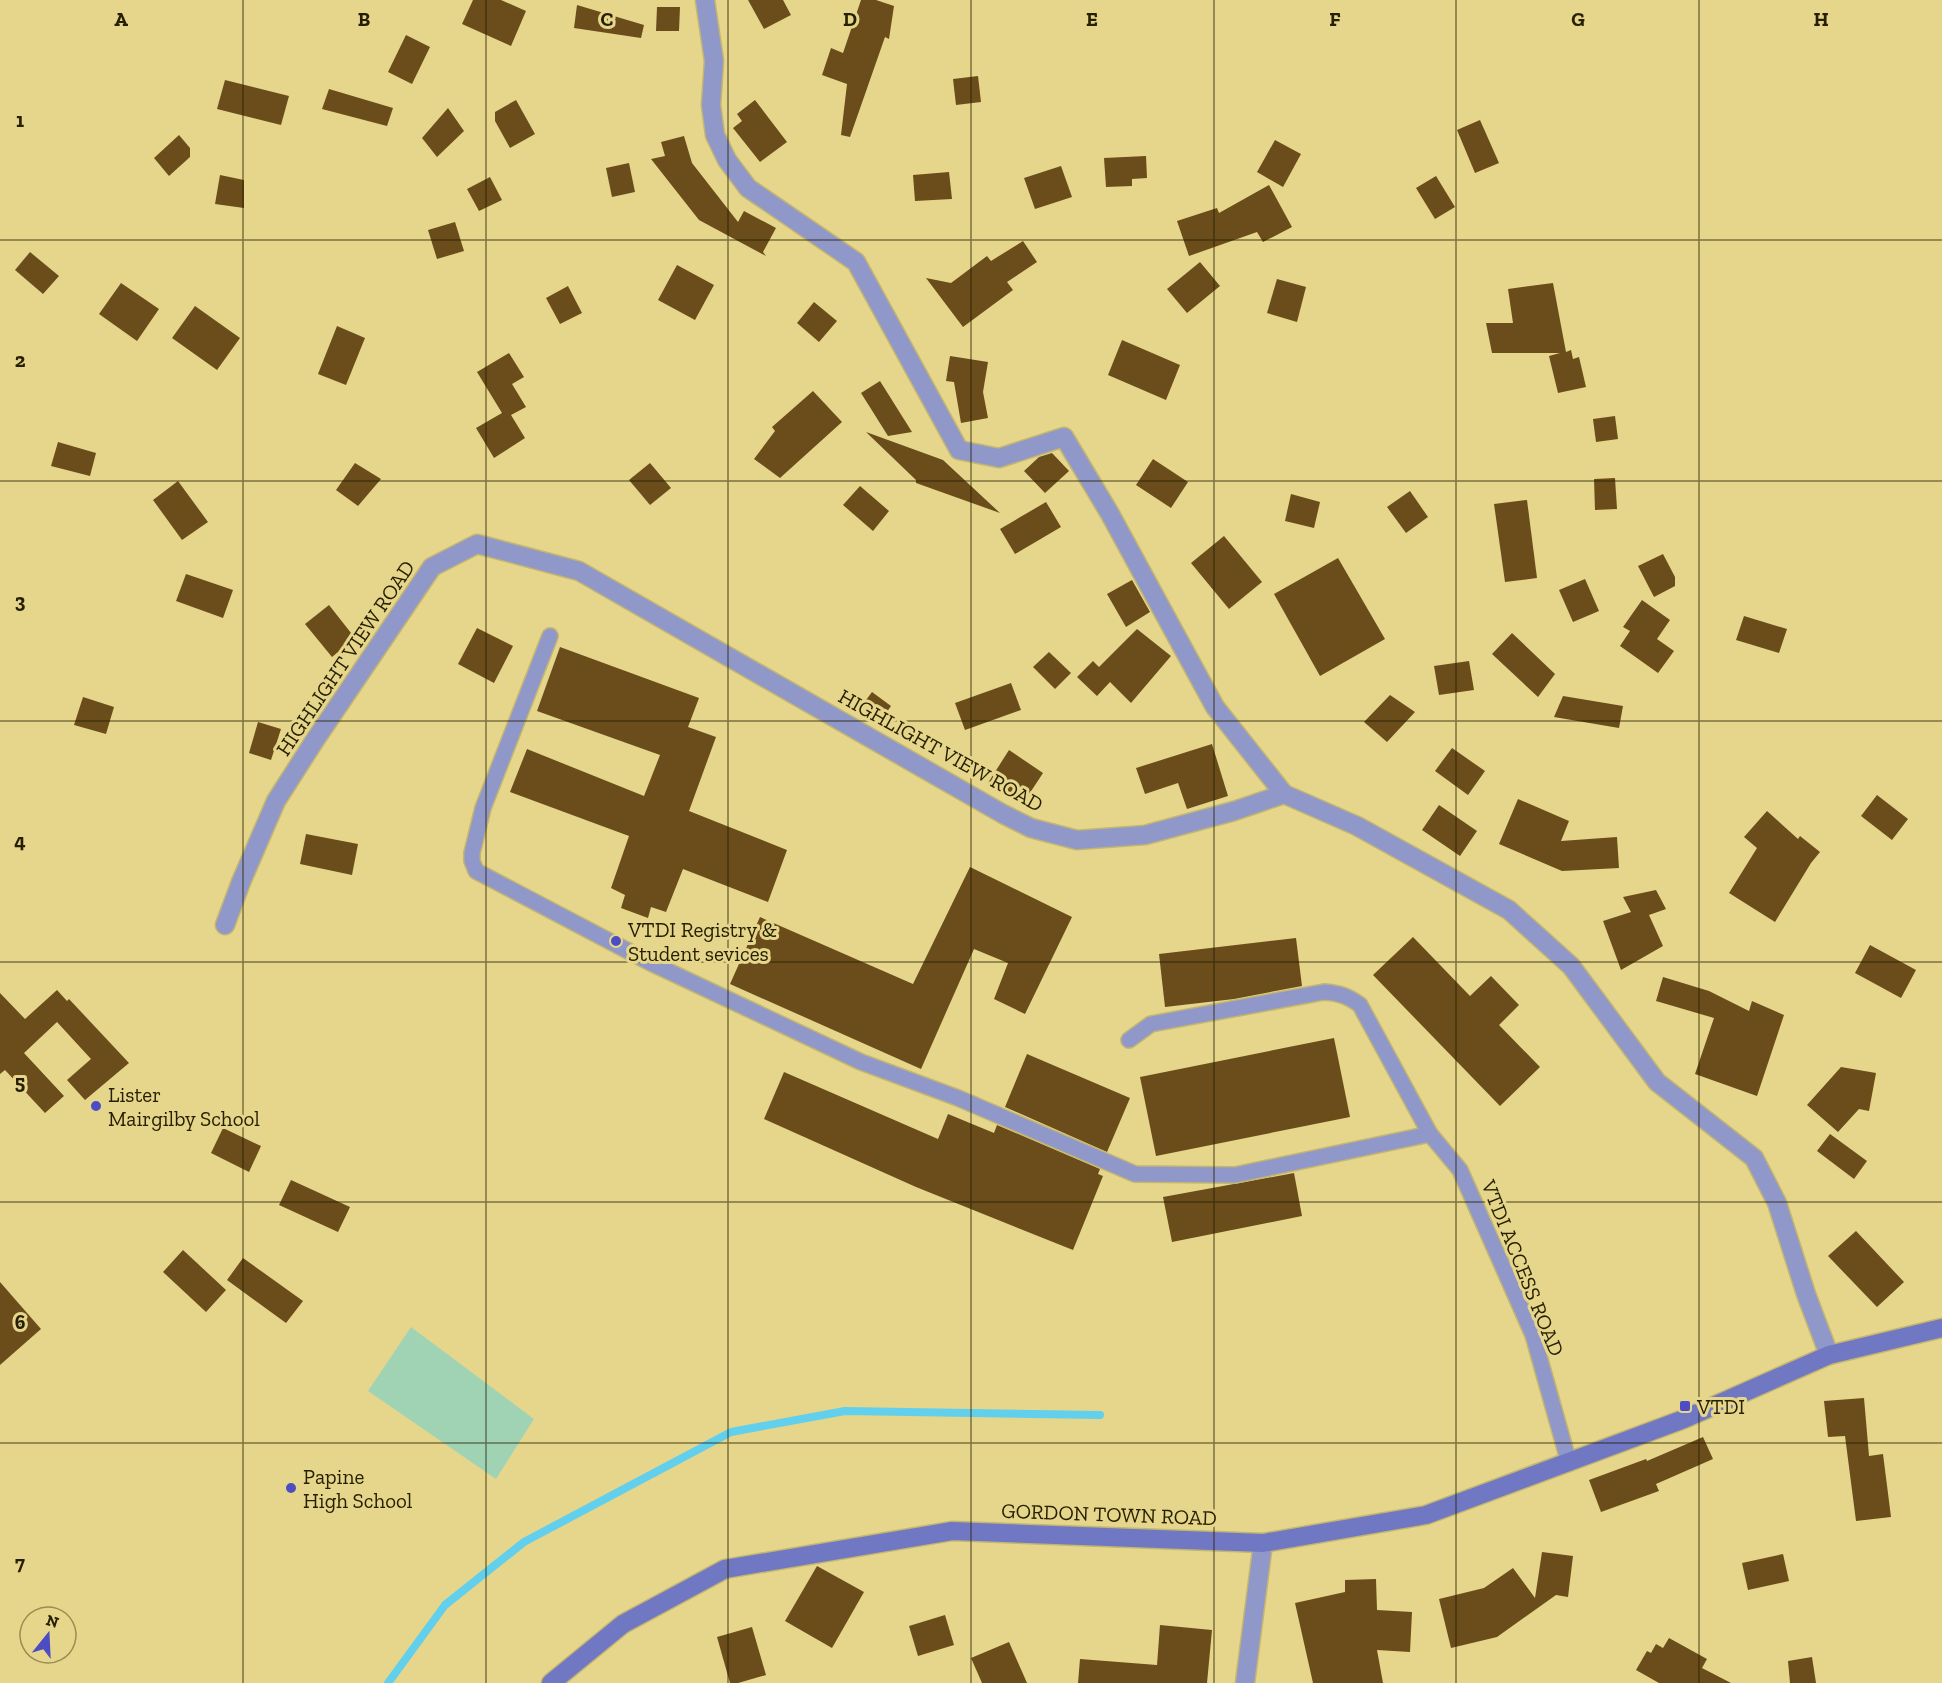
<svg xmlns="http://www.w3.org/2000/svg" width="1942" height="1683" viewBox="0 0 1942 1683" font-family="'Zilla Slab',serif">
<rect width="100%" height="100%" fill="#e6d68b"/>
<path fill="#a0d3b4" d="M 411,1327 L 534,1419 L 496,1479 L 368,1391 Z"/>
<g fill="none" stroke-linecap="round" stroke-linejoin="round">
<path stroke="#62cfec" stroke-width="8" d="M 388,1683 L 445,1605 L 524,1542 L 731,1432 L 845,1411 L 1100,1415"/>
</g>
<g fill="#6a4d1a">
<path d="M 473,0 L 501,0 L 526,11 L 511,46 L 462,24 Z"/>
<path d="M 748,0 L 783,0 L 791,15 L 764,29 Z"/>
<path d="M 861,0 L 876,0 L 894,6 L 889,39 L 885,37 L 850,137 L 841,135 L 847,84 L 822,75 L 831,48 L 843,53 Z"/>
<path d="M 577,5 L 644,25 L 641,38 L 574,28 Z"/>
<path d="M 657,7 L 680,7 L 679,31 L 656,31 Z"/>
<path d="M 406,35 L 430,47 L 412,84 L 388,72 Z"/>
<path d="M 978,76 L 981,102 L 956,105 L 953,79 Z"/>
<path d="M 225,80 L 289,96 L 281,125 L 217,109 Z"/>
<path d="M 329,89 L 393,108 L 387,126 L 322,109 Z"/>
<path d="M 516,100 L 535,134 L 510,148 L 495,121 L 495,112 Z"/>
<path d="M 755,100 L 787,142 L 760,162 L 733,128 L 742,121 L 737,114 Z"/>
<path d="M 448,108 L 464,131 L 437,157 L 422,138 Z"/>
<path d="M 1480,120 L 1499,163 L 1475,173 L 1457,130 Z"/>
<path d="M 179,135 L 190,148 L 190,157 L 169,176 L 154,158 Z"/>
<path d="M 684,136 L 692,163 L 738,222 L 744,211 L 776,228 L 763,252 L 766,256 L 699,220 L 651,159 L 665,156 L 661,142 Z"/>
<path d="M 1275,140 L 1301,154 L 1283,187 L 1257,172 Z"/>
<path d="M 1146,156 L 1147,178 L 1132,179 L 1132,186 L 1106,187 L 1104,158 Z"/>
<path d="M 629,163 L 635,192 L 612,197 L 606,168 Z"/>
<path d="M 1061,166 L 1072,197 L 1035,209 L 1024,178 Z"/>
<path d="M 949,172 L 952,199 L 915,201 L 913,175 Z"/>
<path d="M 220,175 L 244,180 L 244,208 L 215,204 Z"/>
<path d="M 1436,176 L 1455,207 L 1435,219 L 1416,188 Z"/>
<path d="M 490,177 L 502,200 L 479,211 L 467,189 Z"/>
<path d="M 1269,185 L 1292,227 L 1263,242 L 1257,232 L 1189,256 L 1177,221 L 1217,208 L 1219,213 Z"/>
<path d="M 455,222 L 464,251 L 437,259 L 428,230 Z"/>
<path d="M 1023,241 L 1037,262 L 1007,282 L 1013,290 L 963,327 L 926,278 L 951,283 L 987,256 L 991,261 Z"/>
<path d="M 30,252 L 59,276 L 43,294 L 15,270 Z"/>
<path d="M 1200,262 L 1220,286 L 1187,313 L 1167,289 Z"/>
<path d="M 677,265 L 714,285 L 695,320 L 658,300 Z"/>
<path d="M 1277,279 L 1306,287 L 1297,322 L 1267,313 Z"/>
<path d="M 121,283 L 159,309 L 137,341 L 99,314 Z"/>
<path d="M 1553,283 L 1566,352 L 1571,350 L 1573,359 L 1579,357 L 1586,387 L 1558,393 L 1549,356 L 1560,353 L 1492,353 L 1486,323 L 1513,323 L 1508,289 Z"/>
<path d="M 568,286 L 582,313 L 560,324 L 546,298 Z"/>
<path d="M 814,302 L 837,321 L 819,342 L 797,323 Z"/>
<path d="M 195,306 L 240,338 L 217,370 L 172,338 Z"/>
<path d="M 337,326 L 365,338 L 346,385 L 318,374 Z"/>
<path d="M 1122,340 L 1180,365 L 1166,400 L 1108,375 Z"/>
<path d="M 509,353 L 524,377 L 512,384 L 526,407 L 511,415 L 525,438 L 494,458 L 476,428 L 502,413 L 477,372 Z"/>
<path d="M 950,356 L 988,362 L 983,392 L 988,418 L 961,423 L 954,382 L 946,381 Z"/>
<path d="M 880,381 L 912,432 L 888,436 L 861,393 Z"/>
<path d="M 813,391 L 842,422 L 780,478 L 754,459 L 775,431 L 772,427 Z"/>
<path d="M 1615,416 L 1618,439 L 1596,442 L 1593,419 Z"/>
<path d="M 866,432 L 943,460 L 1000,513 L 916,483 L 916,480 Z"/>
<path d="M 58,442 L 96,453 L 90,476 L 51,466 Z"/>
<path d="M 1052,453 L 1069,471 L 1045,493 L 1024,471 L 1039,457 Z"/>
<path d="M 1153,459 L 1188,482 L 1171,508 L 1136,485 Z"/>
<path d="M 355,463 L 381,479 L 358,506 L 336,490 Z"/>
<path d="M 650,463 L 671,488 L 650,505 L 629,480 Z"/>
<path d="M 1615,478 L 1617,509 L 1595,510 L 1594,479 Z"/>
<path d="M 178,481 L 208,522 L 182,540 L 153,500 Z"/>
<path d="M 860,486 L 889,511 L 873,531 L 843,505 Z"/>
<path d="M 1410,491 L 1428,517 L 1406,533 L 1387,507 Z"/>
<path d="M 1291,494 L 1320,502 L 1314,528 L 1285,521 Z"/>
<path d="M 1527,500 L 1537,578 L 1505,582 L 1494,504 Z"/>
<path d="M 1046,502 L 1061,527 L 1015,554 L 1000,529 Z"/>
<path d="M 1224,536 L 1262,582 L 1229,609 L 1191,563 Z"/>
<path d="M 1663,554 L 1675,577 L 1675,586 L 1654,597 L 1638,566 Z"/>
<path d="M 1338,558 L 1385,639 L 1320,676 L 1274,594 Z"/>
<path d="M 186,574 L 233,590 L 223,618 L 176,601 Z"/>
<path d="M 1585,579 L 1599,611 L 1573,622 L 1559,590 Z"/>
<path d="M 1132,580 L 1150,612 L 1126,627 L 1107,594 Z"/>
<path d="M 1642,600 L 1670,620 L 1657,639 L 1674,651 L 1658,673 L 1620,646 L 1630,631 L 1623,627 Z"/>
<path d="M 329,605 L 355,638 L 332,657 L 305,624 Z"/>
<path d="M 1744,616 L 1787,629 L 1779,653 L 1736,640 Z"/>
<path d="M 477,628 L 513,646 L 494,683 L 458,664 Z"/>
<path d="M 1137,629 L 1171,656 L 1131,703 L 1110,682 L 1097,696 L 1077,677 L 1093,661 L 1099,667 Z"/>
<path d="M 1512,633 L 1555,674 L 1538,697 L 1492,654 Z"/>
<path d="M 560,647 L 699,698 L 688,727 L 716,737 L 689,811 L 787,850 L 768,902 L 683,869 L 666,912 L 651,907 L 648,918 L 621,908 L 625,895 L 611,888 L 629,836 L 510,792 L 527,749 L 644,796 L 660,755 L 537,711 Z"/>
<path d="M 1049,652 L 1071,673 L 1055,689 L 1033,667 Z"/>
<path d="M 1469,661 L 1474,690 L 1439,695 L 1434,666 Z"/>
<path d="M 1011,683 L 1021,710 L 965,730 L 955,703 Z"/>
<path d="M 872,692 L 891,706 L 878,725 L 858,711 Z"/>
<path d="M 1390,695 L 1415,712 L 1387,742 L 1364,722 Z"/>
<path d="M 1563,696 L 1623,706 L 1619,728 L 1554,717 Z"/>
<path d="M 83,697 L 114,707 L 106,734 L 74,725 Z"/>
<path d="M 258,722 L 281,729 L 271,760 L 249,753 Z"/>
<path d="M 1212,744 L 1228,796 L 1187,809 L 1178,783 L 1145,794 L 1136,768 Z"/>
<path d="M 1452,748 L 1485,771 L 1468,795 L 1435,771 Z"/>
<path d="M 1009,750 L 1043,773 L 1022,805 L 988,783 Z"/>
<path d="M 1877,795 L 1908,819 L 1892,840 L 1861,816 Z"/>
<path d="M 1518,799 L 1569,821 L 1561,841 L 1617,837 L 1619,868 L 1562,871 L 1499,844 Z"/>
<path d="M 1439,805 L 1477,831 L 1460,856 L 1422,830 Z"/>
<path d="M 1767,811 L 1798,839 L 1800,836 L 1820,852 L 1811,863 L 1775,922 L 1729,893 L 1757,848 L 1744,837 Z"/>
<path d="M 306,834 L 358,844 L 352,875 L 300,864 Z"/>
<path d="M 970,867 L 1072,917 L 1025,1014 L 994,999 L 1008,963 L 974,949 L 921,1069 L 730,984 L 760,917 L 913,984 Z"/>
<path d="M 1656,890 L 1666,909 L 1649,915 L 1663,946 L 1621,970 L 1603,921 L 1631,912 L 1623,897 Z"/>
<path d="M 1413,937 L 1470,996 L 1491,976 L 1519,1005 L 1499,1025 L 1540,1067 L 1500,1106 L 1373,975 Z"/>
<path d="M 1296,938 L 1302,986 L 1234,999 L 1165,1007 L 1159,954 Z"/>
<path d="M 1870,945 L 1916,970 L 1901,998 L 1855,973 Z"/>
<path d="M 1663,977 L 1709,991 L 1749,1011 L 1752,1001 L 1784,1015 L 1757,1096 L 1695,1074 L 1714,1018 L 1656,1001 Z"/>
<path d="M 57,990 L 67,1001 L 69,999 L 129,1063 L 85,1100 L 67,1080 L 91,1059 L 57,1022 L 24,1053 L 64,1096 L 45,1113 L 5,1070 L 0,1074 L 0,993 L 25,1019 Z"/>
<path d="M 1334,1038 L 1350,1117 L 1156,1156 L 1140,1077 Z"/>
<path d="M 1027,1054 L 1130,1098 L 1107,1152 L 1005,1107 Z"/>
<path d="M 1841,1067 L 1876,1073 L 1869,1111 L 1859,1109 L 1838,1132 L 1807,1105 Z"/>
<path d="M 784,1072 L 938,1139 L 948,1114 L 994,1133 L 997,1125 L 1100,1169 L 1098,1174 L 1103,1176 L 1073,1250 L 916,1187 L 764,1119 Z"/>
<path d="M 223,1128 L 261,1146 L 249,1172 L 211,1153 Z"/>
<path d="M 1830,1134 L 1867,1161 L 1854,1179 L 1817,1151 Z"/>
<path d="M 1294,1173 L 1302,1216 L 1172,1242 L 1163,1197 Z"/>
<path d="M 291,1180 L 350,1207 L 338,1232 L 279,1205 Z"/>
<path d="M 1856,1231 L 1904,1282 L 1877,1307 L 1828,1256 Z"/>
<path d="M 183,1250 L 226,1290 L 206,1312 L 163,1272 Z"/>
<path d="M 243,1258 L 303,1301 L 286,1323 L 227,1280 Z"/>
<path d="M 0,1282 L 41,1329 L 0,1365 Z"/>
<path d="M 1864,1398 L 1869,1456 L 1883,1454 L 1891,1517 L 1856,1521 L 1845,1436 L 1828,1437 L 1824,1401 Z"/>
<path d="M 1703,1437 L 1713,1459 L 1656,1484 L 1659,1491 L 1601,1512 L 1589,1480 L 1646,1459 L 1647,1461 Z"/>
<path d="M 1542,1552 L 1573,1556 L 1568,1597 L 1556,1595 L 1497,1637 L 1451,1648 L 1439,1599 L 1484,1588 L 1513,1568 L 1535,1598 Z"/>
<path d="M 1783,1554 L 1789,1581 L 1748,1590 L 1742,1563 Z"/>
<path d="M 817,1566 L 864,1592 L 832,1648 L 785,1621 Z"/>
<path d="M 1376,1579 L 1377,1610 L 1412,1612 L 1410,1652 L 1377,1650 L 1383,1683 L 1313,1683 L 1295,1603 L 1345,1592 L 1345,1580 Z"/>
<path d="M 945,1615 L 954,1645 L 918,1656 L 909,1626 Z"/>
<path d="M 1160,1625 L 1212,1630 L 1207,1683 L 1078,1683 L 1080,1659 L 1157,1665 Z"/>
<path d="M 752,1627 L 766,1675 L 738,1683 L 730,1683 L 717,1637 Z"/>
<path d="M 1669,1638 L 1707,1659 L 1702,1668 L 1731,1683 L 1659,1683 L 1636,1670 L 1647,1651 L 1651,1653 L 1656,1644 L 1663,1648 Z"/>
<path d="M 1009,1642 L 1027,1683 L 982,1683 L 971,1658 Z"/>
<path d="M 1812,1657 L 1816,1683 L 1790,1683 L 1788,1661 Z"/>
</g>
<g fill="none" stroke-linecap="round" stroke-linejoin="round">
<defs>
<g id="lane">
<path d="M 550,636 L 483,808 L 472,853 L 472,861 L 476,871 L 651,963 L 861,1062 L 958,1098 L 1135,1174 L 1235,1175 L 1430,1134"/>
<path d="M 1129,1040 L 1151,1024 L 1324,992 C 1339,993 1348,996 1360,1005 L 1430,1134 L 1460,1170 L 1533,1335 L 1569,1463"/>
</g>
<g id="street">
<path d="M 705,0 L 714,61 L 711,105 L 715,135 L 727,160 L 748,188 L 856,262 L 959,450 L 999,458 L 1064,437 L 1110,514 L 1215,707 L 1284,794"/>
<path d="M 225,925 L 241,882 L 276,801 L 315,740 L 432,567 L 477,544 L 579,571 L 1003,814 L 1031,828 L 1077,840 L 1145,835 L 1234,811 L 1284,794 L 1357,826 L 1509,910 L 1571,966 L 1657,1082 L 1754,1158 L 1777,1203 L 1806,1294 L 1829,1355"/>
<path d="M 1245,1683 L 1263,1543"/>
</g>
<path id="secondary" d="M 551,1683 L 623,1624 L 725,1569 L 952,1531 L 1263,1543 L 1426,1515 L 1684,1419 L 1829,1355 L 1942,1328"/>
</defs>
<use href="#lane" stroke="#c3b572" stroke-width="18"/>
<use href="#street" stroke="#c3b572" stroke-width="21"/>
<use href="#secondary" stroke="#c3b572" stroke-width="21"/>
<use href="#lane" stroke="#9098ca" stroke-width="15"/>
<use href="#street" stroke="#9098ca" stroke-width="18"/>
<use href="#secondary" stroke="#7078c3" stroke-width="18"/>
</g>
<path fill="none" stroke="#261f01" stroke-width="1.5" stroke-opacity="0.55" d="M 243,0 L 243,1683M 486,0 L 486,1683M 728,0 L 728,1683M 971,0 L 971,1683M 1214,0 L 1214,1683M 1456,0 L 1456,1683M 1699,0 L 1699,1683M 0,240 L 1942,240M 0,481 L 1942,481M 0,721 L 1942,721M 0,962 L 1942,962M 0,1202 L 1942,1202M 0,1443 L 1942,1443"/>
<g fill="#4d4dc3" stroke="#e6d68b" stroke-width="2">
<circle cx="616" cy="941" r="6"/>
<circle cx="96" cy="1106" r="6"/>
<rect x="1679" y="1400" width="12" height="12" rx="3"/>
<circle cx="291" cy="1488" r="6"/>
</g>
<g text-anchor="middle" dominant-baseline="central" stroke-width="6" stroke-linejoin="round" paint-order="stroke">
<g font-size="21" fill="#261f01" stroke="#e6d68b">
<text transform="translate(345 658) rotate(-56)">HIGHLIGHT VIEW ROAD</text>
<text transform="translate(941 750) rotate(29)">HIGHLIGHT VIEW ROAD</text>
<text transform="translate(1523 1268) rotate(68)">VTDI ACCESS ROAD</text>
<text transform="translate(1109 1514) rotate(2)">GORDON TOWN ROAD</text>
</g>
<g font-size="21" fill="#261f01" stroke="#e6d68b" text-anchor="start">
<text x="628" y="929">VTDI Registry &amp;<tspan x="628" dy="24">Student sevices</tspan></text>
<text x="108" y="1094">Lister<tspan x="108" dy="24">Mairgilby School</tspan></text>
<text x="1697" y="1406">VTDI</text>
<text x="303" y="1476">Papine<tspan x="303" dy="24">High School</tspan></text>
</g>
</g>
<g font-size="20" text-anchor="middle" font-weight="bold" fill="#261f01" stroke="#e6d68b" stroke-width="6" stroke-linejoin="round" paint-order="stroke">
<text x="121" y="26">A</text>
<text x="364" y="26">B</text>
<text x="607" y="26">C</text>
<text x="850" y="26">D</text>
<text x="1092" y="26">E</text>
<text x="1335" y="26">F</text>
<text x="1578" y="26">G</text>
<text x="1821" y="26">H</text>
<text x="20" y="127">1</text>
<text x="20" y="367">2</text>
<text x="20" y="608">3</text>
<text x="20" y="848">4</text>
<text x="20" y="1089">5</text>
<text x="20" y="1329">6</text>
<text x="20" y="1570">7</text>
</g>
<g transform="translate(48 1635) rotate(18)"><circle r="28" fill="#e6d68b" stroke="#998d54" stroke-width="1.5"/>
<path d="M0-4.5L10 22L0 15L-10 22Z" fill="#4d4dc3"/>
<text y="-9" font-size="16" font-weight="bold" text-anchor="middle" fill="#261f01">N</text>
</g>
</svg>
